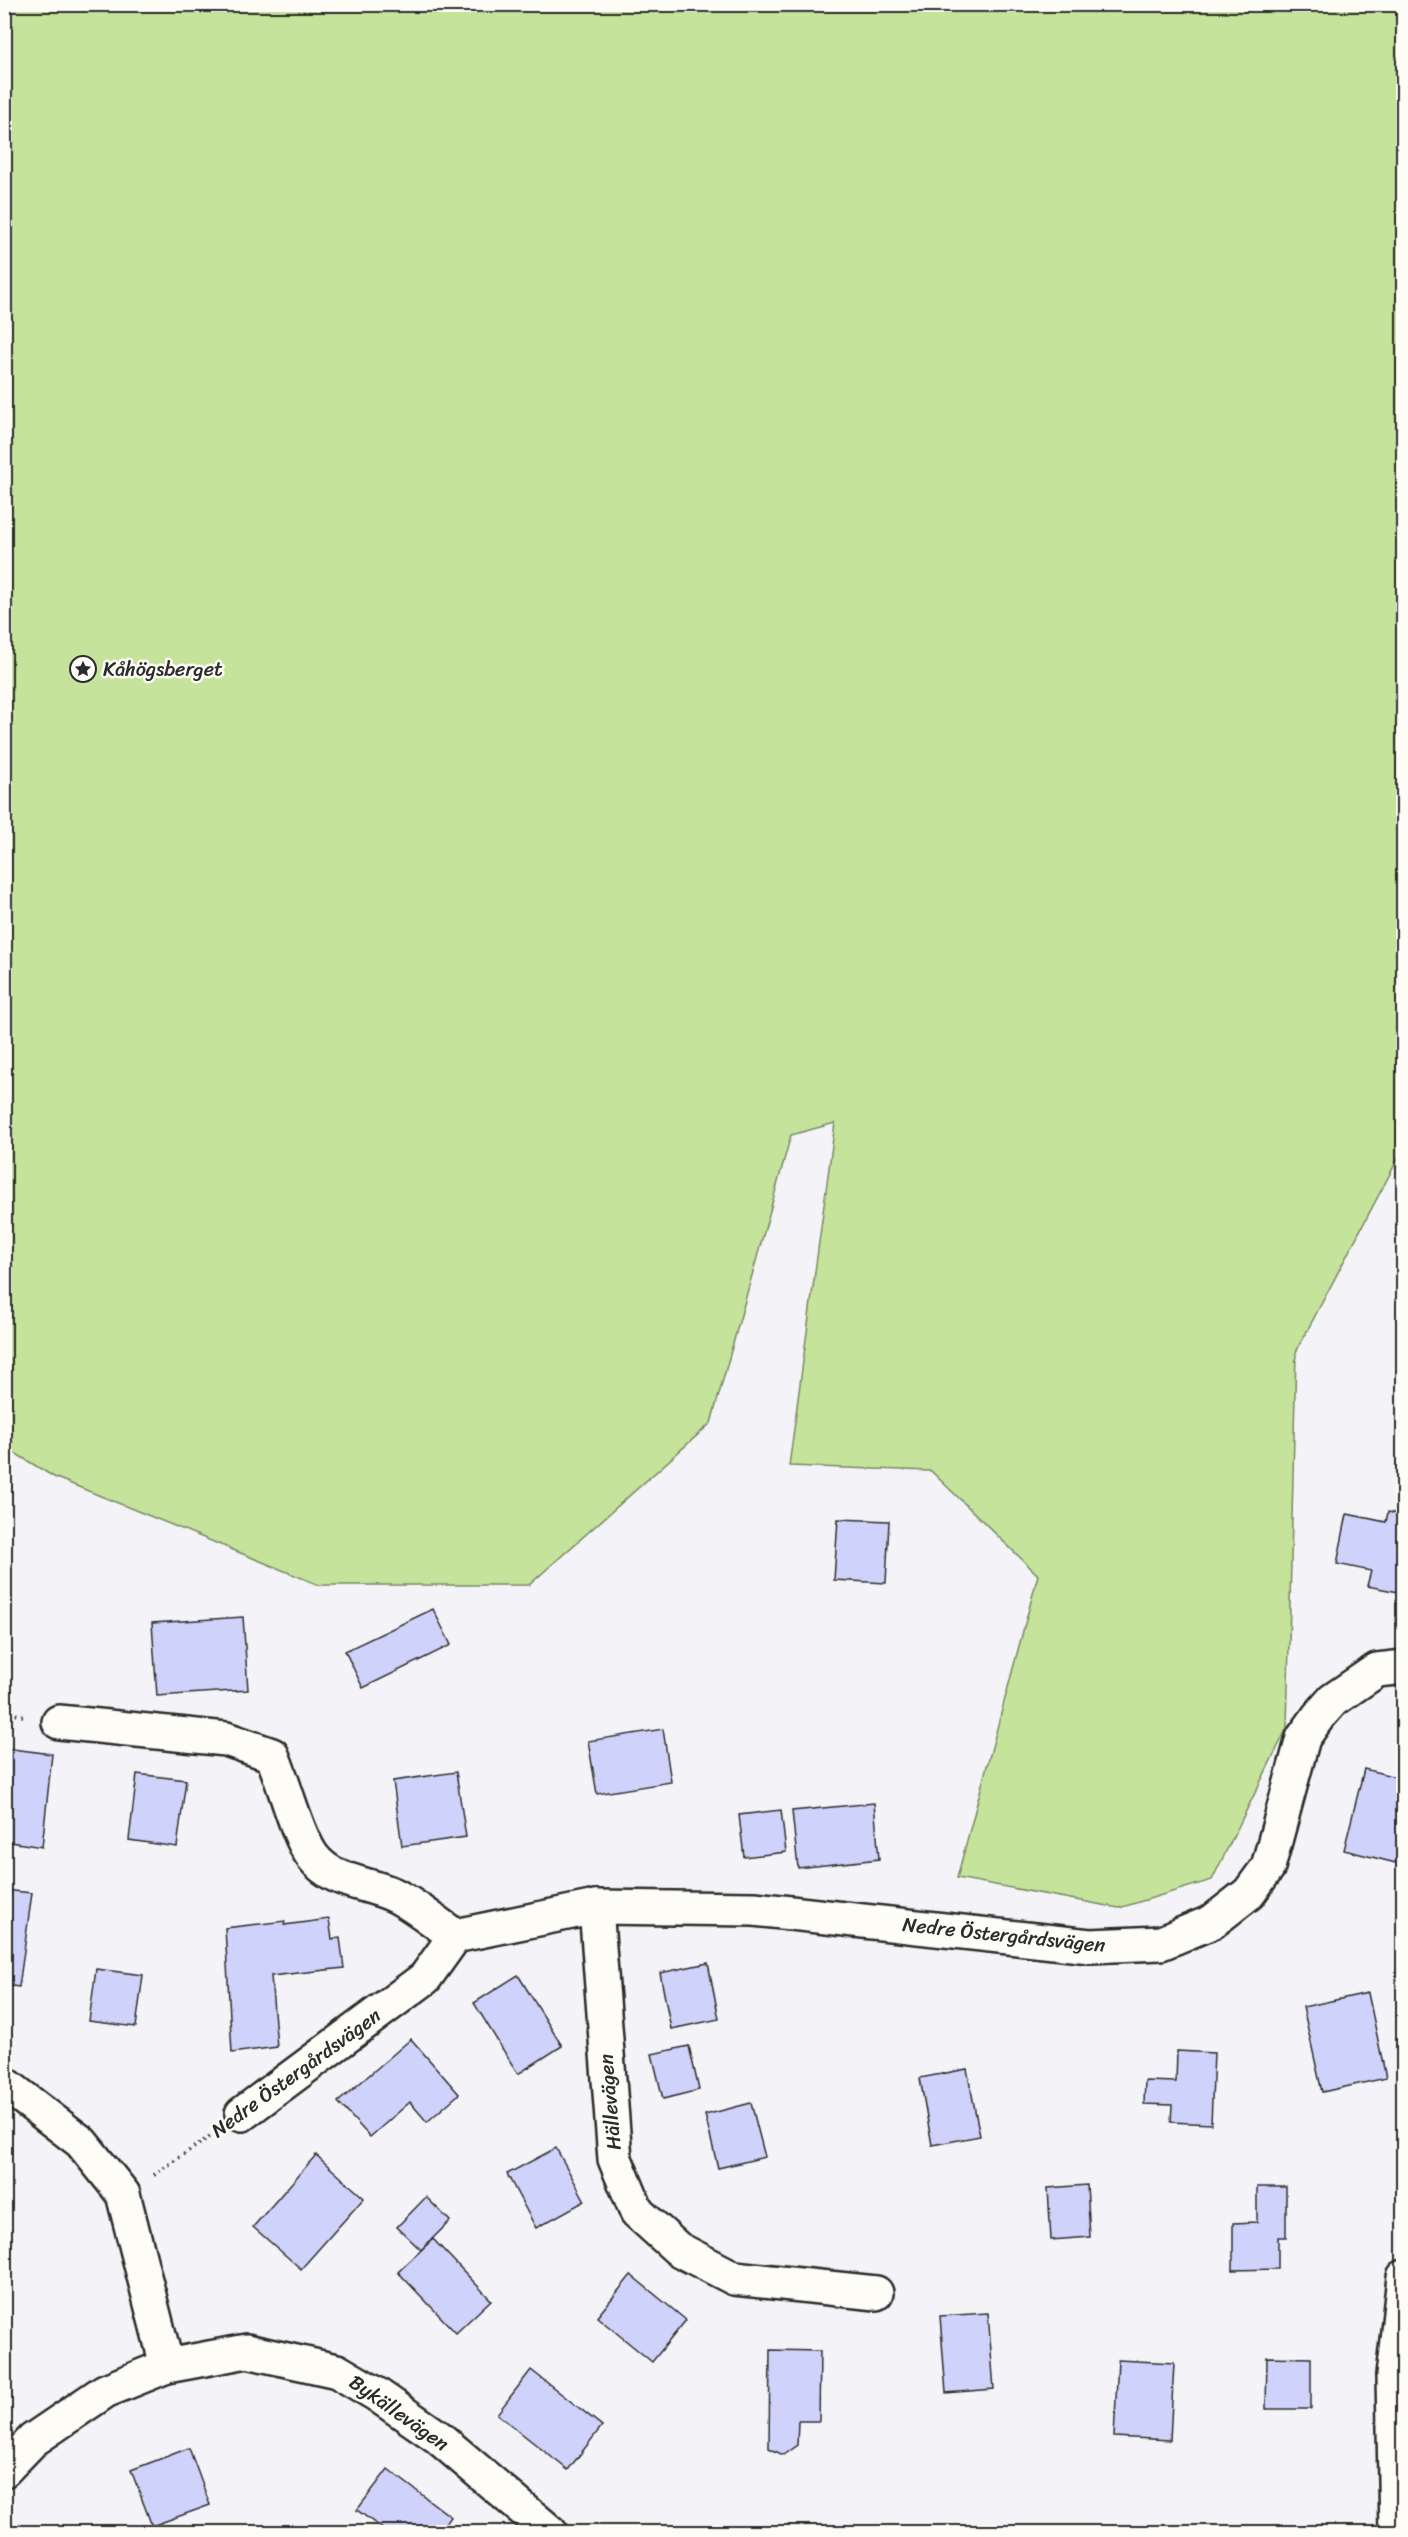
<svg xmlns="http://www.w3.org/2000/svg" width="1408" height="2537" viewBox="0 0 1408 2537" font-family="Sriracha,sans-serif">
<rect width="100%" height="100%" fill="#f4f4f8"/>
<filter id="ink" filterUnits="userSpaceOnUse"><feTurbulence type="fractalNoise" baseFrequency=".0167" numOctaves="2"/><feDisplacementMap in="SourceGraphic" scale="12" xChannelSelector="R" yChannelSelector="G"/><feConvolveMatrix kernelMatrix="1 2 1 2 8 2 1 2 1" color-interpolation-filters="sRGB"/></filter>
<g filter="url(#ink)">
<path fill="#c5e39b" stroke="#788763" stroke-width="1.5" d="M 4,5 L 1403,5 L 1403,1149 L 1296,1352 L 1287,1728 L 1212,1880 L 1119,1908 L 957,1878 L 1038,1575 L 931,1471 L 789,1466 L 835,1123 L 791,1135 L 711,1423 L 529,1585 L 319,1585 L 54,1477 L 5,1447 Z"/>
<g fill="#cfd3fb" stroke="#2b2b2b" stroke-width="1.5">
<path d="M 1388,1512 L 1404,1515 L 1404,1593 L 1367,1586 L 1371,1571 L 1337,1564 L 1347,1514 L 1386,1522 Z"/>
<path d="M 838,1519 L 889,1521 L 886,1583 L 834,1580 Z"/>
<path d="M 4,1544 L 8,1545 L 4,1569 Z"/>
<path d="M 433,1609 L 451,1645 L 363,1688 L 345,1651 Z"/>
<path d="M 243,1617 L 248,1690 L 157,1696 L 152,1623 Z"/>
<path d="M 663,1729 L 671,1782 L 597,1794 L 588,1741 Z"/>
<path d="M 4,1748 L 52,1754 L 42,1847 L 4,1841 Z"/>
<path d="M 1364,1769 L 1404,1779 L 1404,1831 L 1396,1863 L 1344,1850 Z"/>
<path d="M 456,1772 L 466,1837 L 402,1846 L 393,1781 Z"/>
<path d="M 137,1774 L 186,1780 L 177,1847 L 129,1840 Z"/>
<path d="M 874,1803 L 879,1859 L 798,1868 L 792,1811 Z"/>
<path d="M 781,1810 L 786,1852 L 744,1857 L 739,1815 Z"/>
<path d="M 4,1890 L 32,1893 L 19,1987 L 4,1985 Z"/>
<path d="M 329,1919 L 332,1939 L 340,1938 L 344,1968 L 271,1976 L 277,2047 L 232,2053 L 225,1928 L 285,1921 L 284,1925 Z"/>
<path d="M 708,1963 L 719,2019 L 671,2029 L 660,1973 Z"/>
<path d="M 96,1969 L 143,1975 L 136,2027 L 89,2021 Z"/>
<path d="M 518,1975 L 562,2046 L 518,2074 L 474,2003 Z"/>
<path d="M 1368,1993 L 1386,2078 L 1322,2092 L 1303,2007 Z"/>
<path d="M 411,2039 L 459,2094 L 427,2122 L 410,2102 L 370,2137 L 338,2102 Z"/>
<path d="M 689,2046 L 699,2090 L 663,2099 L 652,2054 Z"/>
<path d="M 1177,2051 L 1214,2053 L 1211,2124 L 1171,2122 L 1172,2105 L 1144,2104 L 1145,2081 L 1176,2082 Z"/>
<path d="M 967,2069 L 980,2136 L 932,2145 L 920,2078 Z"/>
<path d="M 751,2103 L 765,2157 L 718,2168 L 705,2115 Z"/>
<path d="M 556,2148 L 585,2201 L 536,2228 L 507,2174 Z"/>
<path d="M 316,2155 L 364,2198 L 301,2269 L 253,2227 Z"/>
<path d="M 1087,2185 L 1090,2237 L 1051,2240 L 1048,2188 Z"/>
<path d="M 1257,2187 L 1286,2187 L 1286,2237 L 1278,2237 L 1278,2269 L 1233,2270 L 1233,2223 L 1257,2222 Z"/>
<path d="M 426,2197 L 450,2221 L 421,2250 L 397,2227 Z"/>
<path d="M 433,2239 L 491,2300 L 456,2333 L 398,2272 Z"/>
<path d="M 631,2275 L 686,2320 L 652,2362 L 597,2317 Z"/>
<path d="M 988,2313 L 994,2389 L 946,2393 L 940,2316 Z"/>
<path d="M 770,2350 L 820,2351 L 819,2421 L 798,2421 L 797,2445 L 783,2455 L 769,2448 Z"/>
<path d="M 1267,2357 L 1311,2358 L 1311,2409 L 1266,2409 Z"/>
<path d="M 1118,2360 L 1174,2363 L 1170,2440 L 1114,2437 Z"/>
<path d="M 531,2370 L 602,2426 L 568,2470 L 497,2414 Z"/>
<path d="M 189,2448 L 210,2505 L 152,2526 L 131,2470 Z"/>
<path d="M 388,2469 L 451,2517 L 440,2532 L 387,2532 L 357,2510 Z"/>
</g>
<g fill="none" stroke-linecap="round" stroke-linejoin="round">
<defs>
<g id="minor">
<path d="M 59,1722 L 226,1739 L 272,1755 C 284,1782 297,1836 313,1857 C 333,1883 366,1882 394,1895 C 415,1905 436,1923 455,1936 L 596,1907 L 754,1909 L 1090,1946 L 1161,1943 L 1212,1922 L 1249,1893 L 1268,1867 L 1303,1738 L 1318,1717 L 1333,1700 L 1377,1670 L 1404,1667"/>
<path d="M 596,1907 L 615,2159 L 637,2212 L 678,2249 L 734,2278 L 876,2293"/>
<path d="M 4,2083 L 81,2142 L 123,2194 L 167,2366"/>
<path d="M 242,2114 L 425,1978 L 455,1936"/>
<path d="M 4,2470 L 33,2440 L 105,2391 L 167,2366 L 247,2351 L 337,2371 L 376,2394 L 438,2437 L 550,2532"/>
</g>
<path id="tertiary" d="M 1396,2532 L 1393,2376 L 1404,2277"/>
</defs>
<use href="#minor" stroke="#2b2b2b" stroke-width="38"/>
<use href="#tertiary" stroke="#2b2b2b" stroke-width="38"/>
<g stroke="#2b2b2b" stroke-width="4" stroke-dasharray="1.5 4.5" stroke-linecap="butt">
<path d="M 4,1712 L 24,1716"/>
<path d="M 154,2175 L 212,2135"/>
<path d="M 4,2522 L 14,2532"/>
</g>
<use href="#minor" stroke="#fdfcf7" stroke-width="33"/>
<use href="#tertiary" stroke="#fdfcf7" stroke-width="33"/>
</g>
</g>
<defs>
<symbol id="sight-ring" viewBox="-11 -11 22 22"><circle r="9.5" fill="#fdfcf7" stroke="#2b2b2b" stroke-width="1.5"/><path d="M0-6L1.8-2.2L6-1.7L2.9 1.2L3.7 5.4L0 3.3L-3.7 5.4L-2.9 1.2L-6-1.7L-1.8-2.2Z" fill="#2b2b2b"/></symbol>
</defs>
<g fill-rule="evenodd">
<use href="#sight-ring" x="68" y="654" width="30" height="30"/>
</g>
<g text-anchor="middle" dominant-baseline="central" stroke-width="5" stroke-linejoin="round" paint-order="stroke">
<g font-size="20" fill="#2b2b2b" stroke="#fdfcf7" text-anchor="start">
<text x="103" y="669">Kåhögsberget</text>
</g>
<g font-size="20" fill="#2b2b2b" stroke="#fdfcf7">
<text transform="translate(1004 1935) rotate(6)">Nedre Östergårdsvägen</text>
<text transform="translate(296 2073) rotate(-36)">Nedre Östergårdsvägen</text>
<text transform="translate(610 2102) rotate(-95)">Hällevägen</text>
<text transform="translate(399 2413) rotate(35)">Bykällevägen</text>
</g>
</g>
<rect width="1408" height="2537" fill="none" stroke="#fdfcf7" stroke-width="24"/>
<rect x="12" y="12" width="1384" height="2513" fill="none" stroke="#2b2b2b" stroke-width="2" filter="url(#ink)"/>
</svg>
